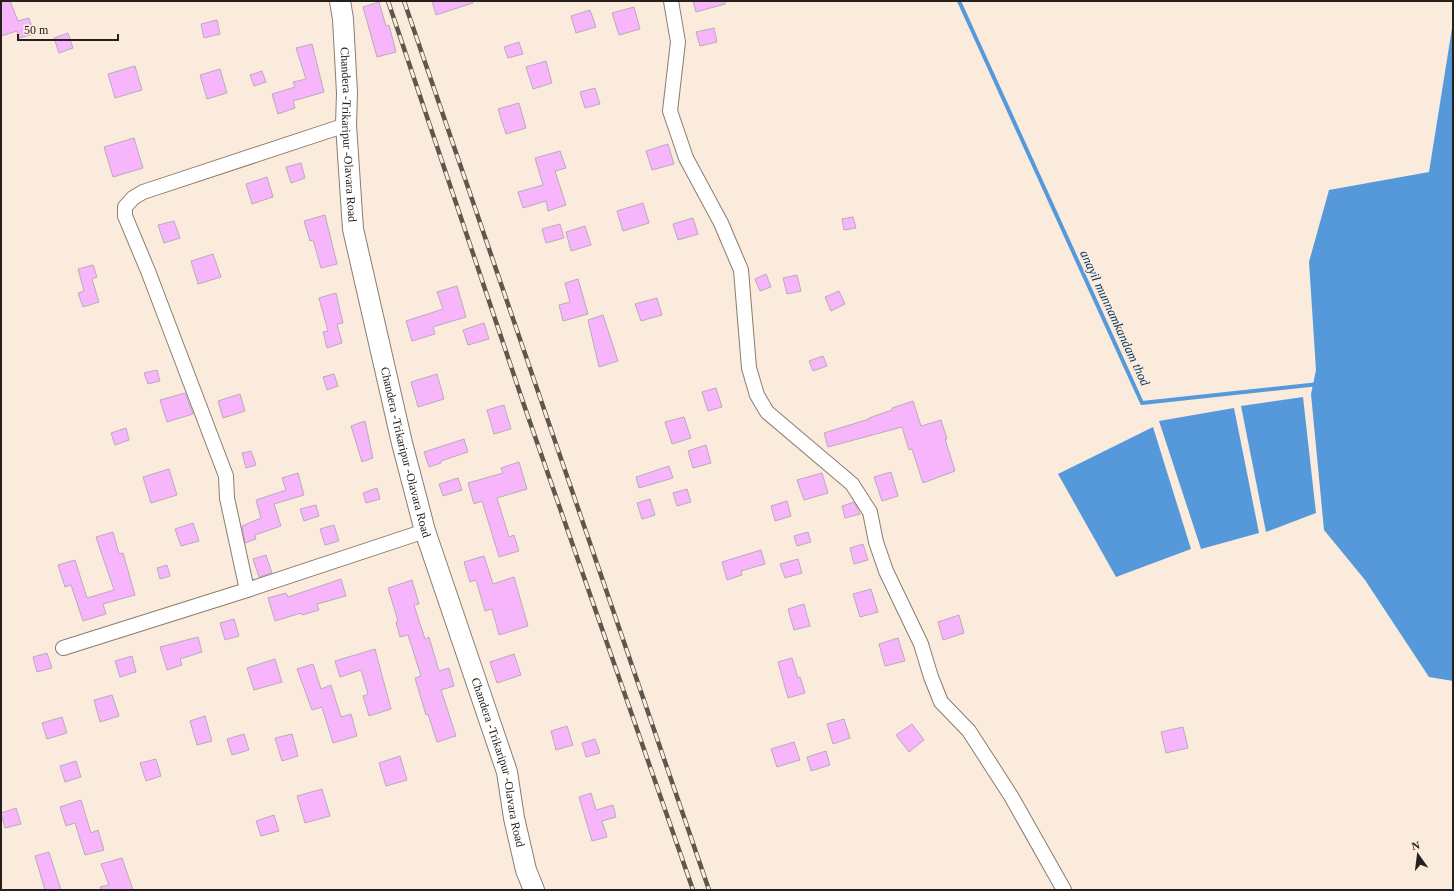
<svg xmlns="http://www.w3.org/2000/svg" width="1454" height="891" viewBox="0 0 1454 891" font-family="'Times New Roman',serif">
<rect width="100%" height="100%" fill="#faebdd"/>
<g fill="#5699da">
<path d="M 1453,22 L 1453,681 L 1429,677 L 1365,580 L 1324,530 L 1311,394 L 1316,370 L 1309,262 L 1329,190 L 1429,172 Z"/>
<path d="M 1303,397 L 1316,513 L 1266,532 L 1241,406 Z"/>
<path d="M 1234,408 L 1259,533 L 1201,549 L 1159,421 Z"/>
<path d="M 1153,427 L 1191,549 L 1116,577 L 1058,474 Z"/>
</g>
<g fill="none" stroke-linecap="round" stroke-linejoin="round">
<path stroke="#5699da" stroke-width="4" d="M 959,1 L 1142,403 L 1319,384"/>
</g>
<g fill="#f7b5fc" stroke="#b9acba">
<path d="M 1,1 L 10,1 L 18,21 L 29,18 L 34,34 L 19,38 L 17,31 L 1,36 Z"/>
<path d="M 432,1 L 472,1 L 473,3 L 436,15 Z"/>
<path d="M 693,1 L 725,1 L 725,4 L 696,12 Z"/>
<path d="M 379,2 L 386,26 L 389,25 L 396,52 L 377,57 L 363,7 Z"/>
<path d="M 634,7 L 640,29 L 619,35 L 612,13 Z"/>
<path d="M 590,10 L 596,27 L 576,33 L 571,16 Z"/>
<path d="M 217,20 L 220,34 L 204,38 L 201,24 Z"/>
<path d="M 714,28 L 717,42 L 700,46 L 696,32 Z"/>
<path d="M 68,33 L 73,48 L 59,53 L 54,38 Z"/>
<path d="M 519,42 L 523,54 L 508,58 L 504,47 Z"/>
<path d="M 312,44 L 324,92 L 293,101 L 295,108 L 278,114 L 272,94 L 295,87 L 293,82 L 306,79 L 296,48 Z"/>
<path d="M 546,61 L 552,83 L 533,89 L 526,67 Z"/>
<path d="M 135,66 L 142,90 L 115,98 L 108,74 Z"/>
<path d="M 220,69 L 227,93 L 207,99 L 200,75 Z"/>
<path d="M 262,71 L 266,82 L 254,86 L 250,75 Z"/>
<path d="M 595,88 L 600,104 L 585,108 L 580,92 Z"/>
<path d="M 519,103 L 526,128 L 506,134 L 498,109 Z"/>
<path d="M 134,138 L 143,168 L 113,177 L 104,147 Z"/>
<path d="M 668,144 L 674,164 L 652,170 L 646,151 Z"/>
<path d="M 560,151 L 566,168 L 555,171 L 566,205 L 548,211 L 546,201 L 523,208 L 518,192 L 543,185 L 535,158 Z"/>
<path d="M 301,163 L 305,178 L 291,183 L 286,167 Z"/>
<path d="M 267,177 L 273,197 L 252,204 L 246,184 Z"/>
<path d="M 643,203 L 649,223 L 623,231 L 617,211 Z"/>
<path d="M 325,215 L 337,264 L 321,268 L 313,240 L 310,241 L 304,221 Z"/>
<path d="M 853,217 L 856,228 L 844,230 L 842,219 Z"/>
<path d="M 693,218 L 698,234 L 678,240 L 673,224 Z"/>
<path d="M 174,221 L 180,238 L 164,243 L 158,225 Z"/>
<path d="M 560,224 L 564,238 L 546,243 L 542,229 Z"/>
<path d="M 585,226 L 591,245 L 571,251 L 566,232 Z"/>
<path d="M 213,254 L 221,277 L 198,284 L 191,261 Z"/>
<path d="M 93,265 L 97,277 L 92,279 L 99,302 L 83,307 L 78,293 L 84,291 L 78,269 Z"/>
<path d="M 766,274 L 771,287 L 760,291 L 755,279 Z"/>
<path d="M 797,275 L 801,291 L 787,294 L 783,278 Z"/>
<path d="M 578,279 L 588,314 L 563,321 L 559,305 L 570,302 L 565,283 Z"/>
<path d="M 457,286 L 466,317 L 433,327 L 435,334 L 412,341 L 406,321 L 443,309 L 437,292 Z"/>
<path d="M 839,291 L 845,304 L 831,311 L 825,297 Z"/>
<path d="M 336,293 L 343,323 L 337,324 L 342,343 L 327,348 L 323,332 L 328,331 L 319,298 Z"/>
<path d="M 657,298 L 662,315 L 641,321 L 635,304 Z"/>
<path d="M 603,315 L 618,361 L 599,367 L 588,320 Z"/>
<path d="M 484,323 L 489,339 L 468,345 L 463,330 Z"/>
<path d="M 823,356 L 827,366 L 813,371 L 809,361 Z"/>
<path d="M 157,370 L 160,381 L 148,384 L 144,373 Z"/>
<path d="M 334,374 L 338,386 L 327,390 L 323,377 Z"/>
<path d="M 437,374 L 444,399 L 418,407 L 411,382 Z"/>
<path d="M 716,388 L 722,407 L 708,411 L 702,392 Z"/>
<path d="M 185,393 L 193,414 L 167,422 L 160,400 Z"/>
<path d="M 240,394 L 245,411 L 223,418 L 218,401 Z"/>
<path d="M 913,401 L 921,426 L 941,420 L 947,439 L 945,439 L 955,471 L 923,483 L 912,449 L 909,450 L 902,427 L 828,447 L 824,433 L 869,419 L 869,418 L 892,410 L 892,408 Z"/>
<path d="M 504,405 L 511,429 L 494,434 L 487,410 Z"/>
<path d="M 684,417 L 691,438 L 672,444 L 665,422 Z"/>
<path d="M 365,421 L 373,458 L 362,462 L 351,426 Z"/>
<path d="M 126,428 L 129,440 L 115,445 L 111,433 Z"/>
<path d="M 464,439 L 468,452 L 441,461 L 441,463 L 429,467 L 424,452 Z"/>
<path d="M 706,445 L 711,463 L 693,468 L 688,451 Z"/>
<path d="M 251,451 L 256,465 L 246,468 L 242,453 Z"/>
<path d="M 519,462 L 527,489 L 497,498 L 509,537 L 514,535 L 519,551 L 499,557 L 482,501 L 474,504 L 468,483 L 503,473 L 501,468 Z"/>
<path d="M 669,466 L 673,478 L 639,488 L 636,477 Z"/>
<path d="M 169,469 L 177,495 L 151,503 L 143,477 Z"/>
<path d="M 891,472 L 898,496 L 882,501 L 874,477 Z"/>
<path d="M 298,473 L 304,495 L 274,504 L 281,526 L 255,535 L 256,539 L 245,543 L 242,526 L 261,518 L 256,500 L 286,490 L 282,478 Z"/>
<path d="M 822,473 L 828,493 L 804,500 L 797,480 Z"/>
<path d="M 458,478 L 462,490 L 443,496 L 439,484 Z"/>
<path d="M 377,488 L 380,499 L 366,503 L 363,493 Z"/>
<path d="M 687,489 L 691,502 L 677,506 L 673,493 Z"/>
<path d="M 650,499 L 655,515 L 642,519 L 637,503 Z"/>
<path d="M 787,501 L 791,516 L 775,521 L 771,506 Z"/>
<path d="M 854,502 L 860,514 L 845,518 L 842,506 Z"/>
<path d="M 316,505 L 319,516 L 304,521 L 300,509 Z"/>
<path d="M 193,523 L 199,541 L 181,546 L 175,529 Z"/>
<path d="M 334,525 L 339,541 L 325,545 L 320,529 Z"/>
<path d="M 113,532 L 119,554 L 123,553 L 135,595 L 103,604 L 106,614 L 83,621 L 71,585 L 65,587 L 58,565 L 75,560 L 87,598 L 114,590 L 96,537 Z"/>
<path d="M 808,532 L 811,542 L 797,546 L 794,536 Z"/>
<path d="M 863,544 L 868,560 L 854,564 L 850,548 Z"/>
<path d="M 761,550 L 765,564 L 741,571 L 742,575 L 727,580 L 722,562 Z"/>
<path d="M 266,555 L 272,573 L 259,577 L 253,559 Z"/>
<path d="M 484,556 L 493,584 L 514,577 L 528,626 L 499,635 L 492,609 L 485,611 L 476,580 L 470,582 L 464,562 Z"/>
<path d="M 798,559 L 802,573 L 785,578 L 780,564 Z"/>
<path d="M 167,565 L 170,576 L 160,579 L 157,568 Z"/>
<path d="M 341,579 L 346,596 L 317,604 L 319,610 L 302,615 L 301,613 L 275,621 L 268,598 L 286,593 L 288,597 Z"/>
<path d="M 412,580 L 419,604 L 414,605 L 425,639 L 429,637 L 439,671 L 449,668 L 454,686 L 441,690 L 456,736 L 437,742 L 428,714 L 426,715 L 415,678 L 421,676 L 408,635 L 400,637 L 396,622 L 398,621 L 388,588 Z"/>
<path d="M 871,589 L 878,612 L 860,617 L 853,594 Z"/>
<path d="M 804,604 L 810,626 L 794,630 L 788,609 Z"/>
<path d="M 959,615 L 964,633 L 943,640 L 938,622 Z"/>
<path d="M 234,619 L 239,636 L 225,640 L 220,623 Z"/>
<path d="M 198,637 L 202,652 L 180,659 L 182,665 L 167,670 L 160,647 Z"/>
<path d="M 898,638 L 905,661 L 885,666 L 879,644 Z"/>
<path d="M 375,649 L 391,709 L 369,716 L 363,696 L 368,694 L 361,670 L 340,677 L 335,661 Z"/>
<path d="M 47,653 L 52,668 L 37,672 L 33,657 Z"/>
<path d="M 514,654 L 521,675 L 497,683 L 490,662 Z"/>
<path d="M 132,656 L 136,672 L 120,677 L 115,661 Z"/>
<path d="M 792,658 L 798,678 L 800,677 L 805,693 L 788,698 L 778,662 Z"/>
<path d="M 275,659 L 282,682 L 254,690 L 247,668 Z"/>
<path d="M 313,664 L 321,689 L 331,685 L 341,717 L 351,714 L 357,736 L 333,743 L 322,707 L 312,710 L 297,669 Z"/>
<path d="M 112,695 L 119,716 L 100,722 L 94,700 Z"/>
<path d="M 205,716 L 212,741 L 197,745 L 190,721 Z"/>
<path d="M 62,717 L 67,733 L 47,739 L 42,723 Z"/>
<path d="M 844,719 L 850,738 L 833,744 L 827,724 Z"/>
<path d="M 912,724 L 924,740 L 909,752 L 896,735 Z"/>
<path d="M 567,726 L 573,745 L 556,750 L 551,731 Z"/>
<path d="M 1183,727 L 1188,748 L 1166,753 L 1161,732 Z"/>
<path d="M 244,734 L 249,750 L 232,755 L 227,739 Z"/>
<path d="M 292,734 L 298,756 L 282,761 L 275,738 Z"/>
<path d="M 595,739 L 600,753 L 586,757 L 582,743 Z"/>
<path d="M 794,742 L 800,760 L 777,767 L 771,749 Z"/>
<path d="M 826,751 L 830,765 L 811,771 L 807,757 Z"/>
<path d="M 400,756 L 407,780 L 386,786 L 379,763 Z"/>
<path d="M 156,759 L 161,776 L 146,781 L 140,763 Z"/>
<path d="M 76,761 L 81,777 L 65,782 L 60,766 Z"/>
<path d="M 322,789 L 330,816 L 305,823 L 297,796 Z"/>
<path d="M 591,793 L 596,810 L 613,805 L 616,817 L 602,821 L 607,837 L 592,841 L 579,797 Z"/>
<path d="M 81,800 L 91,833 L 98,830 L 104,850 L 85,855 L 75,823 L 66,826 L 60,807 Z"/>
<path d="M 16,808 L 21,824 L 5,828 L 1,813 Z"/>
<path d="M 274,815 L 279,831 L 261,836 L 256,821 Z"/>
<path d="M 49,852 L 61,890 L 45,890 L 35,856 Z"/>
<path d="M 122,858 L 133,890 L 101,890 L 100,887 L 109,885 L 101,864 Z"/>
</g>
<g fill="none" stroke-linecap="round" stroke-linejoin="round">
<defs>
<g id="street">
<path d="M 671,1 L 678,42 L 670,111 L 686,158 L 721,223 L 741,270 L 749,368 L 757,395 L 767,412 L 852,484 L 870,512 L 876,542 L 886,571 L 921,644 L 931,677 L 941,702 L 969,731 L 1011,796 L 1064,890"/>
<path d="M 247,590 L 227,498 L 226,476 L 148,271 L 125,216 L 125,207 L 133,198 L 143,192 L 346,125"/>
<path d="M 63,648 L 247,590 L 425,531"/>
</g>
<g id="secondary">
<path id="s1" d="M 340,1 L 343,19 L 347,93 L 346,125 L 353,229 L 402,443 L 425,531 L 507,772 L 514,818 L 526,870 L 534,890"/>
</g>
</defs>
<use href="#street" stroke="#8a7d70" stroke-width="16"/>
<use href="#secondary" stroke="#8a7d70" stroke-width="22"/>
<use href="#street" stroke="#fff" stroke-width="14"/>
<use href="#secondary" stroke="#fff" stroke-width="20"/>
<defs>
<g id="rail">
<path d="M 388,1 L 524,405 L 693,890"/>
<path d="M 404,1 L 709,890"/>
</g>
</defs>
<use href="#rail" stroke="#5e574f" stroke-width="4.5"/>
<use href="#rail" stroke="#faebdd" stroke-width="3" stroke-dasharray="9" stroke-linecap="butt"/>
</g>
<g text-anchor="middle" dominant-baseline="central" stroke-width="3" stroke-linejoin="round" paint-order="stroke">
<g font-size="12" fill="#25201b" stroke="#faebdd">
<text stroke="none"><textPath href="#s1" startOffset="134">Chandera -Trikaripur -Olavara Road</textPath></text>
<text stroke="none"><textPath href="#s1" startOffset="458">Chandera -Trikaripur -Olavara Road</textPath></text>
<text stroke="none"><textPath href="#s1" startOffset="782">Chandera -Trikaripur -Olavara Road</textPath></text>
</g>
<g font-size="13" font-style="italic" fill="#023760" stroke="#faebdd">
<text transform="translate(1115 318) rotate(65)">anayil munnamkandam thod</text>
</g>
</g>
<rect width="1454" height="891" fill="none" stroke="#25201b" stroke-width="4"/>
<g transform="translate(1418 855) rotate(346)" stroke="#faebdd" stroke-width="3" paint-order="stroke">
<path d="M0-3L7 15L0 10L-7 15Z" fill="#25201b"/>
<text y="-6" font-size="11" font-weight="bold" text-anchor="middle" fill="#25201b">N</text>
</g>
<path d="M18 34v6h100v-6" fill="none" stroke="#25201b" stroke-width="2"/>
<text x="24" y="34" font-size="12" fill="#25201b" stroke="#faebdd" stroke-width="3" paint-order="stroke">50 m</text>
</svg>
